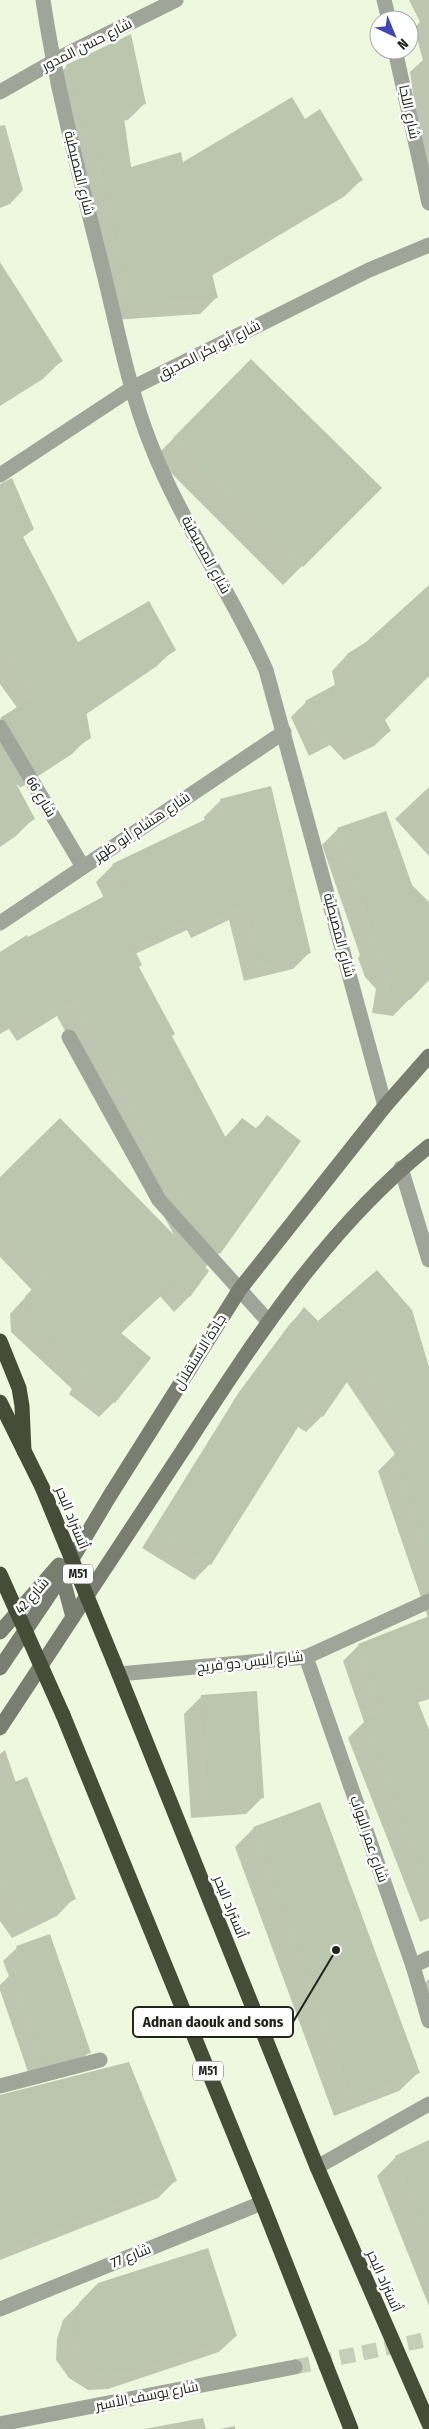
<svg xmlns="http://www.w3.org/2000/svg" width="429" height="2429" viewBox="0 0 429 2429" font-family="'Fira Sans Condensed',Cairo,sans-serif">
<rect width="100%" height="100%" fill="#eef8df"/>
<g fill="#0003">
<path d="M 409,0 L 429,0 L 429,175 L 425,179 L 410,72 L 423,60 L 414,28 L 420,22 Z"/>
<path d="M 67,66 L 145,103 L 128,120 L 123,121 L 130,169 L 182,163 L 304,120 L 361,180 L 345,196 L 211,276 L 216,298 L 200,314 L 113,320 L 50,83 Z"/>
<path d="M 5,125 L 23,190 L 10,204 L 0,208 L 0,126 Z"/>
<path d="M 0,293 L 61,361 L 43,379 L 0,406 Z"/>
<path d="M 251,360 L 380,488 L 283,585 L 155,457 Z"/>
<path d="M 0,488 L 32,528 L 22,538 L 77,644 L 174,649 L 157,666 L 85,715 L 89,737 L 72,754 L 20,788 L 16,781 L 14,782 L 33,819 L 16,836 L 0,847 L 0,720 L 18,709 L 0,684 Z"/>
<path d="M 429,587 L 429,675 L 383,720 L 390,731 L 374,746 L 344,760 L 330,745 L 309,756 L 291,717 L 306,702 L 335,686 L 332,671 L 347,655 L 367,643 Z"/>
<path d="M 429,787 L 429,856 L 395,819 Z"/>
<path d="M 221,800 L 310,952 L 293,969 L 244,981 L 229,920 L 191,938 L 187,930 L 135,954 L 138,967 L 171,1037 L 224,1138 L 242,1119 L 255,1129 L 267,1117 L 219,1253 L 205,1268 L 207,1271 L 189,1297 L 174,1312 L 160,1296 L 120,1334 L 114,1402 L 99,1417 L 69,1394 L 72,1389 L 11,1332 L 10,1314 L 32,1290 L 0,1257 L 0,1178 L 175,1237 L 57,1016 L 17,1041 L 9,1029 L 0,1034 L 0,953 L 104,898 L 96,882 L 113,865 L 205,821 L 204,817 Z"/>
<path d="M 338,829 L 411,885 L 429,904 L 429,979 L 393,1016 L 372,1013 L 376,989 L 365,977 L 358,958 L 360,955 L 322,845 Z"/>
<path d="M 304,1309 L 318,1323 L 429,1370 L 429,1699 L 417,1703 L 429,1733 L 429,1918 L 420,1922 L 348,1738 L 364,1722 L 343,1661 L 359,1645 L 428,1618 L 378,1471 L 395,1454 L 346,1381 L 322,1416 L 306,1432 L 297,1426 L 210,1564 L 194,1580 L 142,1548 L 239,1392 L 289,1325 Z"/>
<path d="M 201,1697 L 263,1797 L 246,1814 L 191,1818 L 184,1714 Z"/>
<path d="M 5,1750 L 16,1783 L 74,1898 L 57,1916 L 12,1938 L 0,1921 L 0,1754 Z"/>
<path d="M 254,1828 L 418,2073 L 399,2091 L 334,2116 L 235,1847 Z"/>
<path d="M 17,1948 L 89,2052 L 76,2066 L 30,2078 L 0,1990 L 0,1985 L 9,1976 L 3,1961 Z"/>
<path d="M 429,1979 L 429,2022 L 415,1993 Z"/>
<path d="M 0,2096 L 175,2181 L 158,2198 L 0,2260 Z"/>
<path d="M 429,2142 L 429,2306 L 377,2176 L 396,2157 Z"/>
<path d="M 99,2284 L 236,2336 L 219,2352 L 108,2389 L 88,2390 L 69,2378 L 56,2360 L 57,2339 L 63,2320 Z"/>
<path d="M 203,2418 L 206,2429 L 144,2429 Z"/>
<path d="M 235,2426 L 235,2429 L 219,2429 Z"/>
</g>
<g fill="#bcc6ae">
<path d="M 131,34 L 146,104 L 123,111 L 131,167 L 181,152 L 183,162 L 292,97 L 305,119 L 320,109 L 363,180 L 211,270 L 218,298 L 129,304 L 94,138 L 86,141 L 66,65 Z"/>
<path d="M 0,262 L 63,361 L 0,401 Z"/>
<path d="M 251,359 L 382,488 L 303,567 L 173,438 Z"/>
<path d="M 12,478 L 34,529 L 23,537 L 78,642 L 149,601 L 176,650 L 86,711 L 91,738 L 38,772 L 8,722 L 0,718 L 36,695 L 0,643 L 0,484 Z"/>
<path d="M 429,585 L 429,676 L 385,720 L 391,731 L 360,745 L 346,730 L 325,742 L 305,701 L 351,676 L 347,654 L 366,642 Z"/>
<path d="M 0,745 L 22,782 L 17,785 L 35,819 L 0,842 Z"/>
<path d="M 271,786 L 311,953 L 260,965 L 246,904 L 208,922 L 204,914 L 133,947 L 142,965 L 139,967 L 175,1034 L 172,1036 L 226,1138 L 242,1118 L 257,1129 L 267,1115 L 301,1141 L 220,1254 L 194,1225 L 74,1000 L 33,1025 L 26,1013 L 0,1029 L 0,952 L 27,935 L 28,937 L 123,886 L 112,864 L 223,811 L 220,799 Z"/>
<path d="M 386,811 L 412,885 L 429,902 L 429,980 L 410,1000 L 388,997 L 391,973 L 381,961 L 373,941 L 376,939 L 337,828 Z"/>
<path d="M 60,1118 L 209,1271 L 190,1297 L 176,1282 L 121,1333 L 151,1358 L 115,1403 L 83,1378 L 87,1374 L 26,1317 L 25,1297 L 46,1274 L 0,1227 L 0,1177 Z"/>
<path d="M 377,1270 L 412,1310 L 429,1367 L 429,1543 L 424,1544 L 394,1454 L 416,1446 L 360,1363 L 323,1417 L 310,1408 L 211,1565 L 157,1532 L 255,1374 L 304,1307 L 318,1321 Z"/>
<path d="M 429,1616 L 429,1689 L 415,1694 L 429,1730 L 429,1883 L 427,1883 L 364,1720 L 382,1713 L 358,1644 Z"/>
<path d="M 257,1691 L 264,1798 L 207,1802 L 201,1695 Z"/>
<path d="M 27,1777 L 76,1899 L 29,1921 L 0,1878 L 0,1788 Z"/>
<path d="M 320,1802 L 420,2073 L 352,2098 L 253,1827 Z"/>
<path d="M 50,1934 L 91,2053 L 43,2065 L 11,1972 L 24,1968 L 16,1946 Z"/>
<path d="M 129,2062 L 177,2181 L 0,2251 L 0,2095 Z"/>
<path d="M 429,2140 L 429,2237 L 428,2237 L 395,2156 Z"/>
<path d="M 208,2248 L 237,2336 L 126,2373 L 105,2374 L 85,2362 L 72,2343 L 73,2321 L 79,2303 L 98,2283 Z"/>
</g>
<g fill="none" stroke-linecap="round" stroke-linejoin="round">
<path stroke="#c5ceb8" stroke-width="15" stroke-dasharray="15 8" stroke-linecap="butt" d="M 295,2367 L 429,2339"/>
<g stroke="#a0a59a" stroke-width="15">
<path d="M 43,0 C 56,87 79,173 100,258 C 116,320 127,385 151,445 C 181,523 232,593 266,670 L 385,1106"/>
<path d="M 384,0 L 389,20"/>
<path d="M 395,50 L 429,203"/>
<path d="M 0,92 L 63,56 L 176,0"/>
<path d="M 0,475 L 132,388 L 369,270 L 429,245"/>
<path d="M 0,727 L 83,867"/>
<path d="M 0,923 L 284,732"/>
<path d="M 69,1037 L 159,1200 L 268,1321"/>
<path d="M 401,1168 L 429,1260"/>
<path d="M 306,1657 L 413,1966 L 429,2021"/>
<path d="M 119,1674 L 306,1657 L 429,1601"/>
<path d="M 413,1966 L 429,1958"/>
<path d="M 0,2086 L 100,2060"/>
<path d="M 317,2167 L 429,2104"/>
<path d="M 0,2309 L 262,2203"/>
<path d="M 0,2424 L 295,2367"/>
</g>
<g stroke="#797e70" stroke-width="15">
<path d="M 62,1576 L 73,1617"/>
<path d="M 0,1632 L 59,1565"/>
<path d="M 0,1668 L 62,1576 L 109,1497 L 240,1289 L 385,1106 L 429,1056"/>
<path d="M 0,1728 C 61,1635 122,1543 183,1450 C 254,1341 326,1228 429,1146"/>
</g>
<g stroke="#454d38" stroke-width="15">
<path d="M 0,1341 L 19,1388 L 22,1406 L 24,1451"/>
<path d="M 0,1402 L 42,1487"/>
<path d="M 114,1662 L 317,2167 L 429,2424"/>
<path d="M 63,1715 L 262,2203 L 351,2429"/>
</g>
<g stroke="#454d38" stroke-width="15">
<path d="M 42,1487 L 114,1662"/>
<path d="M 0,1574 L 63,1715"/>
</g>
</g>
<g text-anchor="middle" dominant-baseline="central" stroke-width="5" stroke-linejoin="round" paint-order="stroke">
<g fill="#fff" stroke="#646660" stroke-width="1">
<rect x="63" y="1564.5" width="30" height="19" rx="4"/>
<rect x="193" y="2061.5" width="30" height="19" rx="4"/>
</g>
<g font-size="12" font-weight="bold" fill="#21251c">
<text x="78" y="1574">M51</text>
<text x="208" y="2071">M51</text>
</g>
<g font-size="14" fill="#21251c" stroke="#fff">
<text transform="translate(87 45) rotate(-27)">شارع حسن المدور</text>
<text transform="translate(409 112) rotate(78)">شارع اللجا</text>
<text transform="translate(79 173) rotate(76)">شارع المصيطبة</text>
<text transform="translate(209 350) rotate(-27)">شارع أبو بكر الصديق</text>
<text transform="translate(206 555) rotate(61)">شارع المصيطبة</text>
<text transform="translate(41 797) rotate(59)">شارع 66</text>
<text transform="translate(142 827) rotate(-34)">شارع هشام أبو ظهر</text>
<text transform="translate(339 935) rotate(75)">شارع المصيطبة</text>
<text transform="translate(200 1352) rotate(-58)">جادة الاستقلال</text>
<text transform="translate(72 1518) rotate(68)">أتستراد البحر</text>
<text transform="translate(32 1596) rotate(-48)">شارع 42</text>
<text transform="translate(250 1662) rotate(-6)">شارع أليس دو فريج</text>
<text transform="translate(369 1839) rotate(71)">شارع عمر البواب</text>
<text transform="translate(230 1907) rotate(68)">أتستراد البحر</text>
<text transform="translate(131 2256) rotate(-22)">شارع 77</text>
<text transform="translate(384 2281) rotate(66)">أتستراد البحر</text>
<text transform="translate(147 2396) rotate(-11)">شارع يوسف الأسير</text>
</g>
</g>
<path fill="none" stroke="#21251c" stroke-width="2" d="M336 1950L293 2022"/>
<circle fill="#21251c" stroke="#fff" stroke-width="2" cx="336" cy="1950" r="5"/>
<rect fill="#fff" stroke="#21251c" stroke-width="2" x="133" y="2007" width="160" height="30" rx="5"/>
<g font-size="15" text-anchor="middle" font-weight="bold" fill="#21251c">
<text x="213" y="2027">Adnan daouk and sons</text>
</g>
<g transform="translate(394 35) rotate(136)"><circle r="24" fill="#ffffff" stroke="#a6a8a4"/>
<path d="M0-4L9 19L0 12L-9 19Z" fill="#3f44b8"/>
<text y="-8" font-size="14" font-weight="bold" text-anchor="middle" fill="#21251c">N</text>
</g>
</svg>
